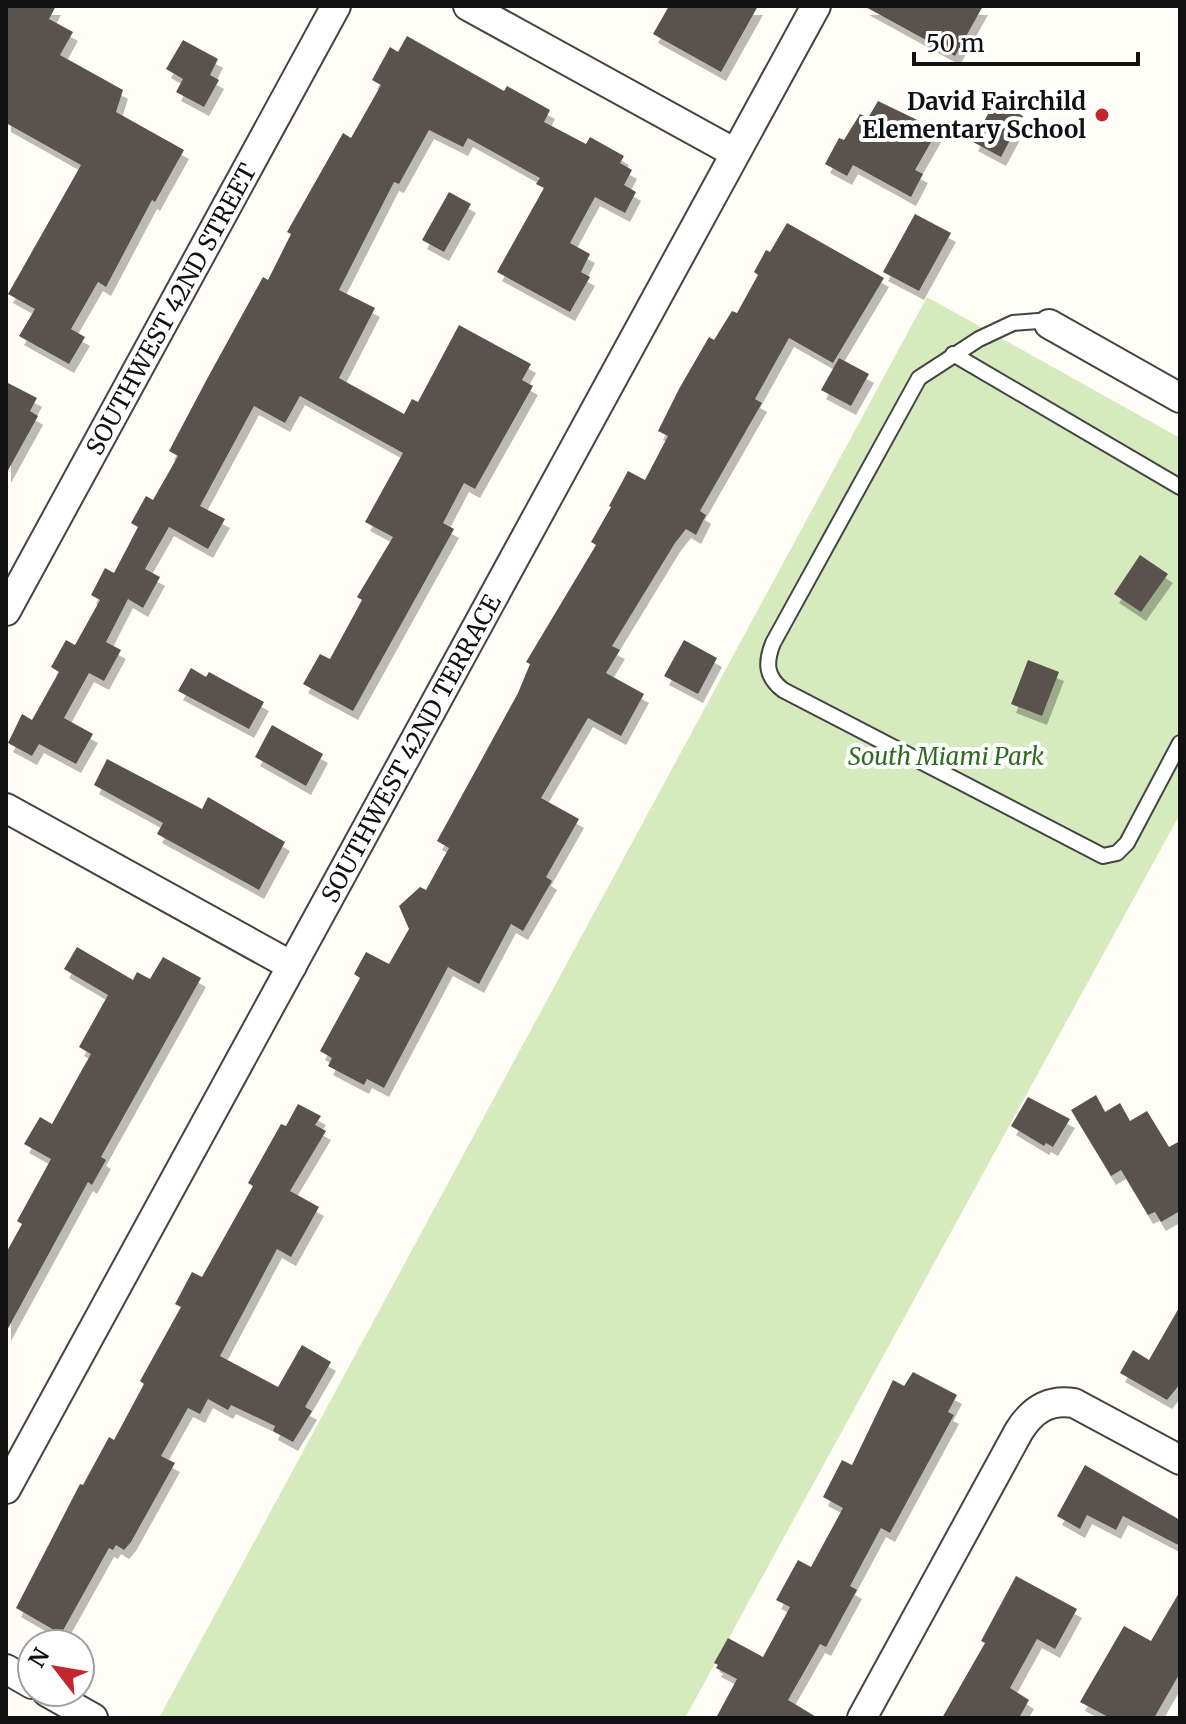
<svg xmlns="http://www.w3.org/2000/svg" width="1186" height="1724" viewBox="0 0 1186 1724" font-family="Merriweather,serif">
<defs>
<filter id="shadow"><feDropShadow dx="5" dy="9" stdDeviation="0" flood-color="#0004"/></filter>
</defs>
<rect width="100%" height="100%" fill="#fffdf5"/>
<path fill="#d5ebbd" d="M 927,297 L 1180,438 L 1180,814 L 685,1718 L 159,1718 Z"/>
<g fill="#5a524d" filter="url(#shadow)">
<path d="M 6,6 L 56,6 L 49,19 L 73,32 L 60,55 L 123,90 L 116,112 L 184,150 L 155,202 L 152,200 L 106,287 L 98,282 L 71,329 L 85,337 L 69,364 L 19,336 L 35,309 L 8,294 L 81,165 L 6,123 Z"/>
<path d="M 669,6 L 758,6 L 721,72 L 653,34 Z"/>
<path d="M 864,6 L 983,6 L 955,56 Z"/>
<path d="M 407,36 L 504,91 L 507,86 L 550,110 L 544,122 L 586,144 L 590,137 L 624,156 L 620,163 L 632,170 L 624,185 L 636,192 L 625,213 L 595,197 L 570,243 L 590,254 L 581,272 L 590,277 L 570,312 L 497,272 L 544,188 L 536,184 L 540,178 L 468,138 L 463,147 L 429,130 L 399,184 L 394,182 L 339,290 L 375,308 L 339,378 L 404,414 L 412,399 L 418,402 L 459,325 L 531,364 L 522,380 L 533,386 L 475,489 L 464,483 L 443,523 L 454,529 L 353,711 L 303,684 L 320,654 L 330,659 L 362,600 L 357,597 L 393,537 L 365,522 L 403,453 L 300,396 L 285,423 L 254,406 L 200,506 L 225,519 L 208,549 L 169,527 L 145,569 L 160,577 L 143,608 L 128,599 L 106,642 L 121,650 L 104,681 L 89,673 L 64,718 L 93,734 L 76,764 L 39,744 L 32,756 L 8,743 L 22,714 L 32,720 L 59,672 L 51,667 L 66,640 L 75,645 L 100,600 L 91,595 L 105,568 L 114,573 L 138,527 L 131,523 L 146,496 L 153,500 L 178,456 L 169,451 L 207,379 L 263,277 L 268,280 L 291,234 L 287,232 L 343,133 L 351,138 L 381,85 L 372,80 L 390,47 L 398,52 Z"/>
<path d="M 183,40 L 218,59 L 210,75 L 219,80 L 204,107 L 176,92 L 183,79 L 166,69 Z"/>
<path d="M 878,101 L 938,130 L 915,170 L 923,174 L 911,197 L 853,165 L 847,176 L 825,164 L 839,138 L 844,140 L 860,114 L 868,118 Z"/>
<path d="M 995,101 L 1023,116 L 1001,157 L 973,142 Z"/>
<path d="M 449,192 L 471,204 L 444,252 L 422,240 Z"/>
<path d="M 915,214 L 951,233 L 919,291 L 883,272 Z"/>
<path d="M 787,223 L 884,278 L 833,363 L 789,338 L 755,399 L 762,403 L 700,511 L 706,515 L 696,535 L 686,529 L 675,543 L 612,646 L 620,650 L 606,673 L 644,694 L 621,736 L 588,718 L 541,798 L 579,819 L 546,877 L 552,881 L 523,931 L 511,924 L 479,984 L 448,967 L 384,1088 L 367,1079 L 364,1085 L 328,1066 L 332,1058 L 320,1051 L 360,978 L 354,974 L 366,952 L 389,964 L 409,929 L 399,906 L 420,887 L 426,890 L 449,848 L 437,841 L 518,693 L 530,664 L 526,662 L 596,545 L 591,542 L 611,507 L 609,506 L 628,471 L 645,480 L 668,436 L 658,431 L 679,389 L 709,337 L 714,340 L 732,311 L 737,313 L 758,275 L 754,272 L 766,250 L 770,252 Z"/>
<path d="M 839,358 L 869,374 L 851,406 L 821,390 Z"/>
<path d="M 6,382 L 37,398 L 30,411 L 38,416 L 6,474 Z"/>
<path d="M 1140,555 L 1168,574 L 1141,612 L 1114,594 Z"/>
<path d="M 684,640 L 717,658 L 698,694 L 664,676 Z"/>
<path d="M 1028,660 L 1059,672 L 1042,716 L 1011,704 Z"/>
<path d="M 191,668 L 206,677 L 209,672 L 264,702 L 249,729 L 178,691 Z"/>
<path d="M 272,725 L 323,754 L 306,786 L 255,757 Z"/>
<path d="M 107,759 L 202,809 L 208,797 L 285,842 L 259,890 L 157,834 L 163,823 L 94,785 Z"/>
<path d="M 77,947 L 133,980 L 137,972 L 150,979 L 163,957 L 201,978 L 101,1157 L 106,1160 L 92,1185 L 88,1182 L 6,1332 L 6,1253 L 22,1224 L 17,1221 L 51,1159 L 24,1144 L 40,1117 L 52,1124 L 83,1068 L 91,1054 L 79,1047 L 108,995 L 64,969 Z"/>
<path d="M 1096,1095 L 1105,1112 L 1120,1103 L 1130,1121 L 1147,1111 L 1169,1147 L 1180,1141 L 1180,1211 L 1161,1222 L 1155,1212 L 1148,1215 L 1121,1170 L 1111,1176 L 1071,1110 Z"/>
<path d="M 1028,1097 L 1070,1119 L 1053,1147 L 1046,1143 L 1044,1146 L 1011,1126 Z"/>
<path d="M 298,1104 L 321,1116 L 315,1125 L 326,1131 L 290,1191 L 319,1207 L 291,1257 L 277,1249 L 220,1356 L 278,1387 L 302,1345 L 331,1362 L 305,1407 L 312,1411 L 293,1442 L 273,1431 L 275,1426 L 231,1405 L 228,1410 L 208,1399 L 200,1414 L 188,1408 L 161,1456 L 175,1463 L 131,1542 L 124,1550 L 116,1545 L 113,1550 L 109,1548 L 61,1634 L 16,1608 L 80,1484 L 83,1485 L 109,1437 L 114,1440 L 144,1384 L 140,1381 L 181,1307 L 175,1304 L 192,1272 L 202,1277 L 253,1186 L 248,1183 L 281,1124 L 286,1126 Z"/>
<path d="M 1180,1306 L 1180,1384 L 1167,1400 L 1120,1373 L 1133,1350 L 1149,1360 Z"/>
<path d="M 913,1372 L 957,1395 L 948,1412 L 954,1415 L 890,1533 L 881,1528 L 850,1586 L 857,1590 L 826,1647 L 820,1644 L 788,1700 L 818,1718 L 716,1718 L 737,1679 L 716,1668 L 718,1665 L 714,1663 L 728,1638 L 763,1657 L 790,1607 L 776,1600 L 798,1560 L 811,1567 L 843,1508 L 823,1497 L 842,1460 L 852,1465 L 893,1380 L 904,1386 Z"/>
<path d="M 1085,1465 L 1180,1520 L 1180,1546 L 1123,1516 L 1116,1530 L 1087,1515 L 1080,1529 L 1057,1516 Z"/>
<path d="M 1016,1576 L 1077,1609 L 1055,1649 L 1037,1639 L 1010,1688 L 1029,1700 L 1019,1718 L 942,1718 L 985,1643 L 981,1641 Z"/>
<path d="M 1180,1591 L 1180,1673 L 1154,1718 L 1110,1718 L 1080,1702 L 1124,1626 L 1151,1641 Z"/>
</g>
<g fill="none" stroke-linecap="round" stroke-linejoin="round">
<defs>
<g id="lane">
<path d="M 1049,324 L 1038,321 L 1013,323 L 979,339 L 919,378 L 773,643 C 765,663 766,677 783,690 L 1103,856 L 1117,853 L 1127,843 L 1180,743"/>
<path d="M 953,354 L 1180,487"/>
</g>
<g id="street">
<path d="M 468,6 L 735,153"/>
<path d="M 1049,324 L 1180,398"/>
<path id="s1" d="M 6,611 L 336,6"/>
<path d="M 6,808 L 292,966"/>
<path id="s2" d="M 6,1489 L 816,6"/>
<path d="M 6,1669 L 32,1684"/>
<path d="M 47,1692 L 93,1718"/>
<path d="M 862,1718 L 1019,1431 C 1032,1410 1048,1399 1074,1403 L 1180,1460"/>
</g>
</defs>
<use href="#lane" stroke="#444" stroke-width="18"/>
<use href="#street" stroke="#444" stroke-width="32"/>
<use href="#lane" stroke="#fff" stroke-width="14"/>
<use href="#street" stroke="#fff" stroke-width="28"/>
</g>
<circle fill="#c4262e" stroke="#fff" stroke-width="3" cx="1102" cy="115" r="8"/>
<g text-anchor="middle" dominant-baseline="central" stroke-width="8" stroke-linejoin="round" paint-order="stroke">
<g font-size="24" font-weight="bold" fill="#111" stroke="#fff" text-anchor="end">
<text x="1086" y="101">David Fairchild<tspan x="1086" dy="28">Elementary School</tspan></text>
</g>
<g font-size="24" fill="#111" stroke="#fff">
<text stroke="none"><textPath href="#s1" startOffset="344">SOUTHWEST 42ND STREET</textPath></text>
<text stroke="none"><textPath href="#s2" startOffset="844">SOUTHWEST 42ND TERRACE</textPath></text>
</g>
<g font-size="24" font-style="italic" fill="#2f6b1f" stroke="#fff">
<text x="946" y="756">South Miami Park</text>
</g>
</g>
<rect width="1186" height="1724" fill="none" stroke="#111111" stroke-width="16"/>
<g transform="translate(56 1668) rotate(301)"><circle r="38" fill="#ffffff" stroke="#a0a0a0" stroke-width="2"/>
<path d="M0-6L14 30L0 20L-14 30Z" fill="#c4262e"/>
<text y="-12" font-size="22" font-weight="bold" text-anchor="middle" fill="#111111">N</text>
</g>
<path d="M914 52v12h224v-12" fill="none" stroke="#111111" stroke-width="4"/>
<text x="926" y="52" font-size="24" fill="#111111" stroke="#ffffff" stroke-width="6" paint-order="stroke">50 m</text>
</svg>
